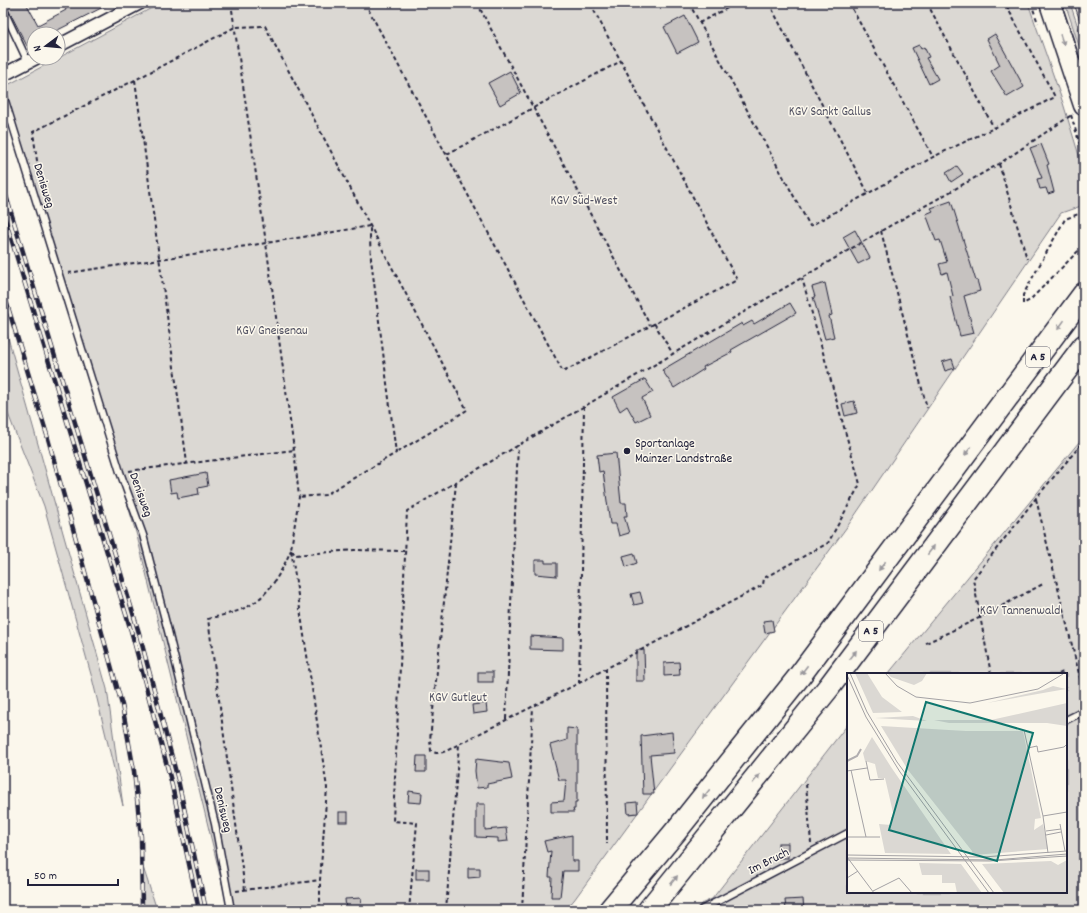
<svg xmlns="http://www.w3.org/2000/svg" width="1087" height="913" viewBox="0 0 1087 913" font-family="Dekko,sans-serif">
<rect width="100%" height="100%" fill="#fbf7ec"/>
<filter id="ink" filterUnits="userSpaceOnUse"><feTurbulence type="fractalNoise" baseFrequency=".025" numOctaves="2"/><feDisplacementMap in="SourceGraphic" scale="8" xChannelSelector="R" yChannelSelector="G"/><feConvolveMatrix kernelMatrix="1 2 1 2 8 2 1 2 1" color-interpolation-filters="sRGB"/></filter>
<g filter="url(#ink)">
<g fill="#dbd8d3" stroke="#7e7d87">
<path d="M 161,3 L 1028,3 L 1063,103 L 1084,172 L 1084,205 L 1061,213 L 849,524 L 574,900 L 565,910 L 228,910 L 224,891 L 137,536 L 4,87 Z"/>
<path d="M 1065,3 L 1070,3 L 1084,45 L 1084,61 Z"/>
<path d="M 3,320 L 107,689 L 123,806 L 92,678 L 44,506 L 3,401 Z"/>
<path d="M 1084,436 L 1084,910 L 975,910 L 974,905 L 963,910 L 696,910 L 701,904 L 712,899 L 848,724 L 848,892 L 1066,892 L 1066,674 L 888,674 Z"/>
<path d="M 142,864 L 157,910 L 142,910 Z"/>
</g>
<g fill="#c6c2c0" stroke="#22223b">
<path d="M 5,3 L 26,3 L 38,25 L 66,10 L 63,3 L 111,3 L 50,34 L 34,34 L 34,42 L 27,46 Z"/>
<path d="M 685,16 L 698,42 L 677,53 L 664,27 Z"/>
<path d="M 995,34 L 1024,87 L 1007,97 L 991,71 L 1000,65 L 987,39 Z"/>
<path d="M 919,45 L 921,49 L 924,47 L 929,57 L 926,58 L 938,79 L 929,84 L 912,48 Z"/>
<path d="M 510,71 L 521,93 L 500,105 L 488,83 Z"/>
<path d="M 1041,144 L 1049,164 L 1047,165 L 1054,192 L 1048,194 L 1046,188 L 1040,189 L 1037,179 L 1042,178 L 1030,148 Z"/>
<path d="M 957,166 L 963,174 L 951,182 L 946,173 Z"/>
<path d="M 951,201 L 976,281 L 977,280 L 980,291 L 964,296 L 974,333 L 960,336 L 950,297 L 953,296 L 947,272 L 942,274 L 939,264 L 947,262 L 940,240 L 936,241 L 926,214 L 933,211 L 931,208 Z"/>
<path d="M 855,230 L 870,258 L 858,264 L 843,237 Z"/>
<path d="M 825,283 L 832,315 L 829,316 L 834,337 L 825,339 L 816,307 L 813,297 L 815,297 L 812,287 Z"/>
<path d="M 790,303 L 796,313 L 731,350 L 732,352 L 703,367 L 704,369 L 674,388 L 662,370 L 742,323 L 743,326 L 752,321 L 754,324 Z"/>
<path d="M 952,359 L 955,368 L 945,371 L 942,362 Z"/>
<path d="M 645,379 L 653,392 L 642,398 L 650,415 L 636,422 L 627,406 L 620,411 L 613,397 Z"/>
<path d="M 854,401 L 857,413 L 845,416 L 842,404 Z"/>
<path d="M 616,453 L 621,503 L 626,503 L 627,516 L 624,516 L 629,533 L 619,536 L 616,524 L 610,524 L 603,471 L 599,472 L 597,455 Z"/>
<path d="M 206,473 L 208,486 L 198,488 L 199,494 L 178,498 L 177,492 L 171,493 L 169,480 Z"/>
<path d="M 634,553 L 637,563 L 626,567 L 623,556 Z"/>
<path d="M 535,560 L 545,560 L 545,563 L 557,563 L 557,576 L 535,574 Z"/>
<path d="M 640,592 L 643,603 L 634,605 L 631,594 Z"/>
<path d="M 772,620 L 774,631 L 765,633 L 763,621 Z"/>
<path d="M 530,636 L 563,638 L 563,650 L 530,649 Z"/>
<path d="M 636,650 L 644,650 L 645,681 L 636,681 Z"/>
<path d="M 679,662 L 680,675 L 664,676 L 664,663 Z"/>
<rect x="478" y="672" width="15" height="10"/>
<path d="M 486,703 L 487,712 L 473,714 L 472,705 Z"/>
<path d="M 567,728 L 577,729 L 577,802 L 575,802 L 575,809 L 573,809 L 574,812 L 551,812 L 551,802 L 564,801 L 566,780 L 559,780 L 550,745 L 567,740 Z"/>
<path d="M 672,732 L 674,753 L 650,755 L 654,794 L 643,794 L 641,736 Z"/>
<path d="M 417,756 L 426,756 L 426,772 L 416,772 Z"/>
<path d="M 476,759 L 509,763 L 512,779 L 487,784 L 487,787 L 477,788 L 475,771 Z"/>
<path d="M 409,791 L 422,793 L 421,803 L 408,802 Z"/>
<path d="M 637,802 L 638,813 L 628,814 L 627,803 Z"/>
<path d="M 476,804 L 485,804 L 485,830 L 506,828 L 508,841 L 498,842 L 498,838 L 476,837 Z"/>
<rect x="339" y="812" width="9" height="10"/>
<path d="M 572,835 L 572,861 L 578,861 L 578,871 L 563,871 L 560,897 L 551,897 L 552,877 L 549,877 L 551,851 L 547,852 L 544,841 Z"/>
<rect x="778" y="843" width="10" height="15"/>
<path d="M 468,868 L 480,868 L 480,877 L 468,878 Z"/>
<rect x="416" y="869" width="13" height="10"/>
<path d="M 361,898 L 362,910 L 346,910 L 345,899 Z"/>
<path d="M 803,899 L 804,910 L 786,910 L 785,900 Z"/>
</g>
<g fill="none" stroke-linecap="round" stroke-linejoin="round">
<defs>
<g id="lane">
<path d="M 3,9 L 28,62"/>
<path d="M 3,94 L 120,472 L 143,535 L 168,631 L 215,824 L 231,910"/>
<path d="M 1066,720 L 1084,711"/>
<path d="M 701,910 L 848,833"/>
</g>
<g id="street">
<path d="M 58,46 L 140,3"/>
<path d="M 3,75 L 36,58"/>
</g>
<path id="primary" d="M 1050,3 L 1084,105"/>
<g id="highway">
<path d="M 610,910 L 676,831 L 798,678 L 1084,294"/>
<path d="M 649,910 L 829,687 L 1084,346"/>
</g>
</defs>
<use href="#lane" stroke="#22223b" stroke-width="9"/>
<use href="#street" stroke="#22223b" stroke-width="15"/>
<use href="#primary" stroke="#22223b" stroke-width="23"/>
<use href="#highway" stroke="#22223b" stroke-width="25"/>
<g stroke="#22223b" stroke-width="2" stroke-dasharray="4 3" stroke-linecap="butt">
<path d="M 231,3 L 266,243 L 294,450 L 299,497 L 291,549 L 327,788 L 320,880 L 320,910"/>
<path d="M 365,3 L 563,372 L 737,280 L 590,3"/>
<path d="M 477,3 L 650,325"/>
<path d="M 689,3 L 810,226 L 933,157 L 994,128 L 1055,97 L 1005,3"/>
<path d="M 769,3 L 868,193"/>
<path d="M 849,3 L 933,157"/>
<path d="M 927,3 L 994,128"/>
<path d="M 1031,3 L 1038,23"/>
<path d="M 699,23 L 737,3"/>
<path d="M 135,80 L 187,463"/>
<path d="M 1071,115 L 1084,158"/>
<path d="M 447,154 L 621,61"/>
<path d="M 999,164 L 1027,259"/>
<path d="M 39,175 L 33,132 L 135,80 L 235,27 L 265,26 L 467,410 L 396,453"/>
<path d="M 1084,212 L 1065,219 L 1023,295 L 1023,304 L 1030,300 L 1084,245"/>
<path d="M 881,231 L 927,408"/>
<path d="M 68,273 L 266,243 L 370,226 L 370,239 L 371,259 L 396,453 L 325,495 L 299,497"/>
<path d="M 654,323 L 673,354"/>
<path d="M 129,471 L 294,450"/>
<path d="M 456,483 L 430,740 L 431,751 C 440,757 451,748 459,744 L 579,683 L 763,585 L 764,578 L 828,543 L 860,484 L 802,278"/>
<path d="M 1036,499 L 1084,694"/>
<path d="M 292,550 L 295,555 L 354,550 L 404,551"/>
<path d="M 926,643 L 981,617 L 1043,584"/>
<path d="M 606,668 L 607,844"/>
<path d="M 991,674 L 973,579 L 1036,498 L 1084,441"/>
<path d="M 1059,674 L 1065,671"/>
<path d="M 579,683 L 584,407"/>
<path d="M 506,719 L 518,445"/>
<path d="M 806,784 L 811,843"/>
<path d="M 245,890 L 208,619 C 218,616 230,614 240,610 C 267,600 280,575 291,550"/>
<path d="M 236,891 L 320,880"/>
<path d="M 409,910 L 417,823 L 393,821 L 407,511 L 881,231 L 999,164 L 1073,114"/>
<path d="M 446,910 L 459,744"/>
<path d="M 522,910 L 533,707"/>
</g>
<use href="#lane" stroke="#fbf7ec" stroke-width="6"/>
<use href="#street" stroke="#fbf7ec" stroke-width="12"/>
<use href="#primary" stroke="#fbf7ec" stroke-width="20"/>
<use href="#highway" stroke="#fbf7ec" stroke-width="22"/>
<g stroke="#22223b" stroke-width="1">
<path d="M 1061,3 L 1084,72"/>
<path d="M 1074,3 L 1084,33"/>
</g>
<defs>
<g id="rail">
<path d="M 3,186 L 139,633 L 178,780 L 206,910"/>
<path d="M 3,212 L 132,634 L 171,781 L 199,910"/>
<path d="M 3,291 L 47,435 L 122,705 L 134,771 L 141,837 L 142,910"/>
</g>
</defs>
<use href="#rail" stroke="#22223b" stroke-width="4.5"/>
<use href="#rail" stroke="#fbf7ec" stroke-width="3" stroke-dasharray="9" stroke-linecap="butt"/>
</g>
<defs><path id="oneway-solid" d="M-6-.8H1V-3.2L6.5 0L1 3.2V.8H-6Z"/></defs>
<g fill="#99979c">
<use href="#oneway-solid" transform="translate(1062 40) rotate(71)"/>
<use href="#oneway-solid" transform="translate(1061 325) rotate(126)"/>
<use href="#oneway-solid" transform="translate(968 451) rotate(127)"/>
<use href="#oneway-solid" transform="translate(931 550) rotate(-53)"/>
<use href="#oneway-solid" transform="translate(882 566) rotate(127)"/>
<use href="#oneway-solid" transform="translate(853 655) rotate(-53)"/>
<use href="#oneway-solid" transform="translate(804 670) rotate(127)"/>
<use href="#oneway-solid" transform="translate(756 779) rotate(-51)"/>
<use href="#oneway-solid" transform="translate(706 794) rotate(129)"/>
<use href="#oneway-solid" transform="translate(674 880) rotate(-51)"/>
</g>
</g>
<circle fill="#22223b" stroke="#fbf7ec" stroke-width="1.5" cx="627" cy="451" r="4"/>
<g text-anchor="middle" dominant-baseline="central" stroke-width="3" stroke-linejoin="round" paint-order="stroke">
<g fill="#fbf7ec" stroke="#636270" stroke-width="1">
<rect x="1026" y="347" width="24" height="20" rx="3"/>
<rect x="859" y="621" width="24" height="20" rx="3"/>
</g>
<g font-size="12" font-weight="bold" fill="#22223b">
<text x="1038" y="357">A 5</text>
<text x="871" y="631">A 5</text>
</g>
<g font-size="13" fill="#505061" stroke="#fbf7ec">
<text x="830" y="112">KGV Sankt Gallus</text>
<text x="584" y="201">KGV Süd-West</text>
<text x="272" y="331">KGV Gneisenau</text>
<text x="1020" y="611">KGV Tannenwald</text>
<text x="458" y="698">KGV Gutleut</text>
</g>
<g font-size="13" fill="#22223b" stroke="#fbf7ec">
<text transform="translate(43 186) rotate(73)">Denisweg</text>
<text transform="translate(140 495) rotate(70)">Denisweg</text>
<text transform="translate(222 810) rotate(77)">Denisweg</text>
<text transform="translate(769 862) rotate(-27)">Im Bruch</text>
</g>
<g font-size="13" fill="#22223b" stroke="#fbf7ec" text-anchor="start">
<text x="635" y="444">Sportanlage<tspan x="635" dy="15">Mainzer Landstraße</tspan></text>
</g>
</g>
<g transform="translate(847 673)">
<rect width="220" height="220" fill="#fbf7ec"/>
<path d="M 8,0 L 20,0 L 35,24 L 55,39 L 26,40 ZM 40,0 L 80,0 L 75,8 L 67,12 L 44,4 ZM 206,13 L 219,16 L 140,30 L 196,17 ZM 220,30 L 220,53 L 200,50 L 102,50 L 87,47 L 144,47 ZM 66,43 L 80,48 L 28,45 ZM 34,53 L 119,58 L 176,58 L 194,145 L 188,146 L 187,157 L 196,151 L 201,176 L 126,182 L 125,178 L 61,97 ZM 25,64 L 44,94 L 104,181 L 38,180 L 32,151 L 44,152 L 44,144 L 47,144 L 38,105 L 31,105 L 28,91 L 18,88 L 16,80 ZM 220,187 L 220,220 L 157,220 L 135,191 L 204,188 L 211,192 ZM 72,190 L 114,191 L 135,220 L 110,220 L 108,210 L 95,210 L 95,202 L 75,202 Z" fill="#dbd8d3"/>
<path fill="none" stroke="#b1aeb0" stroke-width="2" d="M 0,88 L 10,83 L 14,76"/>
<path fill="none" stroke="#a4a2a5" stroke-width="1" d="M 3,0 L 20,39 L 50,89 L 147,220M 38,0 L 50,13 L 69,24 L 123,30 L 191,16 L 216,1M 0,2 L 19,44 L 53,99 L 142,220M 177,57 L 196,143 L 201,180M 181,75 L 190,73 L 191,79 L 217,74 L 220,71M 19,88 L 23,107 L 37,106M 4,97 L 19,164M 0,98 L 20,95M 196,143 L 220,139M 213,151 L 218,178M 199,158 L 214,156M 199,162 L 214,159M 0,164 L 33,164M 0,182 L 136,184 L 220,178M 0,184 L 27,220M 0,185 L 148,187 L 220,181M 0,187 L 143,188 L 220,183M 0,205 L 11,198M 26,218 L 52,205 L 65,220"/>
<path fill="#0f766e" fill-opacity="0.15" stroke="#0f766e" stroke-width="2" d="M 79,29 L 186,60 L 150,188 L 42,157 Z"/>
<rect width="220" height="220" fill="none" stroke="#22223b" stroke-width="2"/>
</g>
<rect width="1087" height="913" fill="none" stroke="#fbf7ec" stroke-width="16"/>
<rect x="8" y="8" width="1071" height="897" fill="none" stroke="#22223b" stroke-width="1.5" filter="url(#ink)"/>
<g transform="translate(46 46) rotate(254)"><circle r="19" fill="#fbf7ec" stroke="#a4a2a5"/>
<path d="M0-3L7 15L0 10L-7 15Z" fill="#22223b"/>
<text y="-6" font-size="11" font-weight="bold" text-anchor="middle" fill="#22223b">N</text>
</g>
<path d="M28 879v6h90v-6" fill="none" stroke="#22223b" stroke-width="2"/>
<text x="34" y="879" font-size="12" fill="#22223b" stroke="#fbf7ec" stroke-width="3" paint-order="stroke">50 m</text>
</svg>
